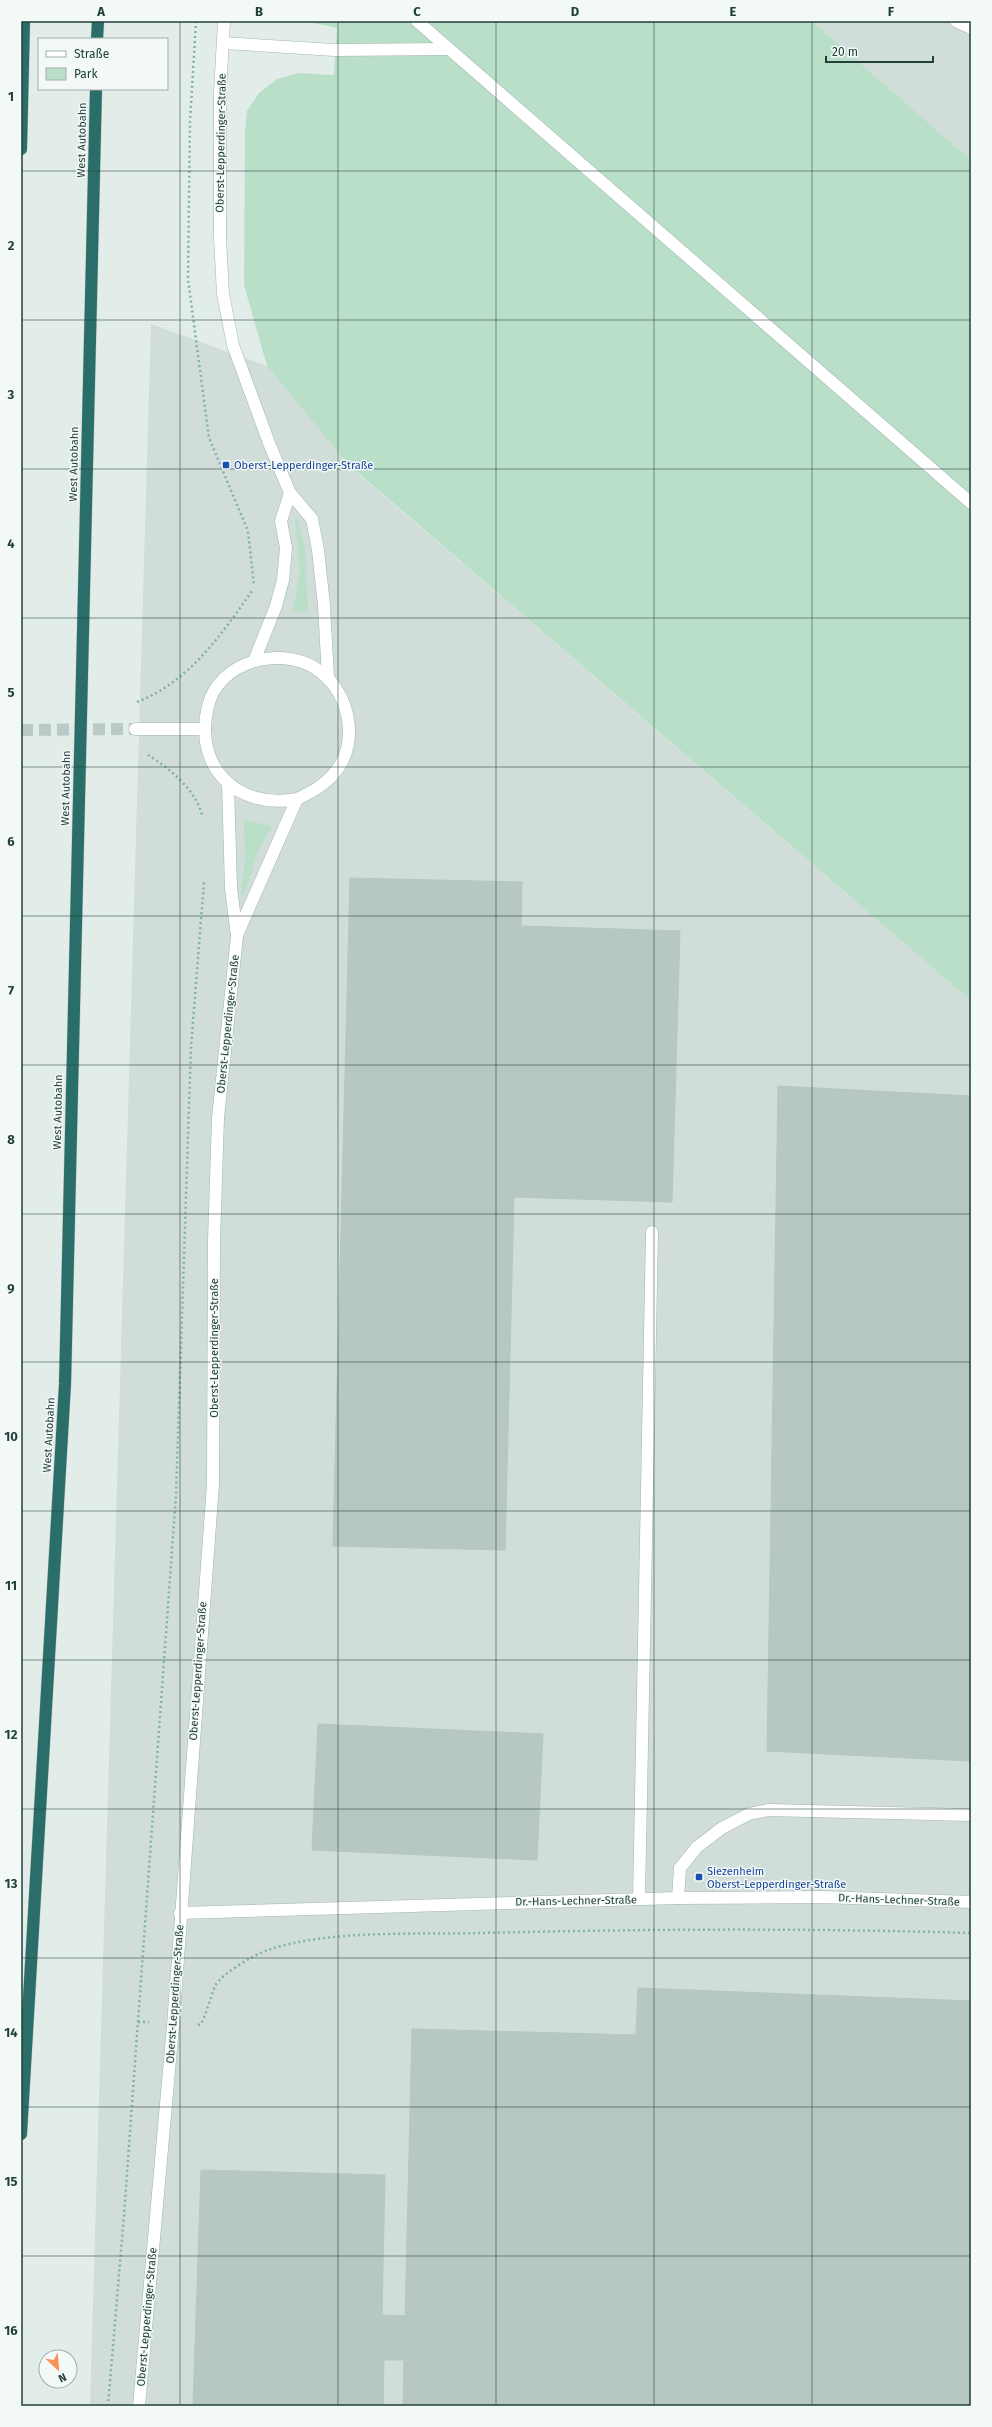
<svg xmlns="http://www.w3.org/2000/svg" width="992" height="2427" viewBox="0 0 992 2427" font-family="'Fira Sans',sans-serif">
<rect width="100%" height="100%" fill="#e2edea"/>
<g fill="#d0ddd9">
<path d="M 812,21 L 971,21 L 971,160 Z"/>
<path d="M 151,324 L 267,366 L 362,477 L 971,1001 L 971,2406 L 90,2406 Z"/>
</g>
<g fill="#badfc9">
<path d="M 304,21 L 812,21 L 971,160 L 971,1001 L 348,464 L 267,366 L 244,285 L 245,130 L 247,111 L 259,93 L 277,79 L 299,73 L 334,75 L 337,28 Z"/>
<path d="M 295,518 L 298,518 L 305,548 L 308,609 L 303,613 L 293,610 L 300,573 Z"/>
<path d="M 244,819 L 272,827 L 258,851 L 244,895 L 241,895 L 245,860 Z"/>
</g>
<g fill="#b7c8c3" stroke="#b4c7c2">
<path d="M 350,878 L 522,882 L 521,926 L 680,931 L 672,1202 L 514,1197 L 505,1550 L 333,1546 Z"/>
<path d="M 778,1086 L 971,1096 L 971,1761 L 767,1751 Z"/>
<path d="M 318,1724 L 543,1734 L 537,1860 L 312,1850 Z"/>
<path d="M 638,1988 L 971,2001 L 971,2406 L 403,2406 L 412,2029 L 636,2035 Z"/>
<path d="M 201,2170 L 385,2175 L 382,2315 L 406,2316 L 405,2360 L 384,2360 L 383,2406 L 193,2406 Z"/>
</g>
<g fill="none" stroke-linecap="round" stroke-linejoin="round">
<path stroke="#bbcac7" stroke-width="12" stroke-dasharray="12 6" stroke-linecap="butt" d="M 21,730 L 135,729"/>
<defs>
<g id="minor">
<path d="M 224,21 L 220,92 L 220,238 L 223,294 L 233,345 L 269,443 L 290,493 L 312,519 L 318,550 L 324,605 L 328,678"/>
<path d="M 417,21 L 971,503"/>
<path d="M 956,21 L 971,28"/>
<path d="M 223,43 L 334,50 L 449,49"/>
<path d="M 254,661 L 276,606 L 283,580 L 286,548 L 281,521 L 290,493"/>
<path d="M 135,729 L 205,729"/>
<path d="M 237,935 L 297,799 C 312,792 325,785 336,771 C 361,740 348,688 315,668 C 279,646 219,661 208,706 C 193,767 237,810 297,799"/>
<path d="M 678,1898 L 680,1868 L 697,1847 L 722,1828 L 749,1814 L 768,1810 L 971,1815"/>
<path d="M 639,1899 L 652,1232"/>
<path d="M 180,1913 L 678,1898 L 821,1897 L 971,1902"/>
<path d="M 139,2406 L 173,2026 L 213,1484 L 214,1241 L 218,1118 L 237,936 L 231,888 L 228,783"/>
</g>
<g id="highway">
<path d="M 97,39 L 98,21"/>
<path d="M 21,149 L 24,21"/>
<path d="M 21,2134 L 65,1384 L 96,89"/>
</g>
</defs>
<use href="#minor" stroke="#a4b5b2" stroke-width="13"/>
<use href="#highway" stroke="#c1c9c8" stroke-width="13"/>
<g stroke="#81b2a9" stroke-width="2.5" stroke-dasharray="2 3" stroke-linecap="butt">
<path d="M 196,21 L 190,122 L 188,279 L 209,438 L 248,531 L 254,585"/>
<path d="M 137,702 C 189,682 221,635 252,591"/>
<path d="M 148,755 C 169,768 196,790 202,815"/>
<path d="M 138,2022 L 149,2022"/>
<path d="M 198,2025 L 201,2024 C 207,2012 210,1999 215,1986 C 221,1974 255,1954 268,1950 C 330,1929 417,1935 482,1933 C 645,1929 808,1928 971,1933"/>
<path d="M 108,2406 L 124,2215 L 176,1495 L 191,1047 L 204,882"/>
</g>
<use href="#minor" stroke="#fff" stroke-width="12"/>
<use href="#highway" stroke="#2b6d68" stroke-width="12"/>
</g>
<path fill="none" stroke="#213f3b" stroke-width="1" stroke-opacity="0.55" d="M 180,21 L 180,2406M 338,21 L 338,2406M 496,21 L 496,2406M 654,21 L 654,2406M 812,21 L 812,2406M 21,171 L 971,171M 21,320 L 971,320M 21,469 L 971,469M 21,618 L 971,618M 21,767 L 971,767M 21,916 L 971,916M 21,1065 L 971,1065M 21,1214 L 971,1214M 21,1362 L 971,1362M 21,1511 L 971,1511M 21,1660 L 971,1660M 21,1809 L 971,1809M 21,1958 L 971,1958M 21,2107 L 971,2107M 21,2256 L 971,2256"/>
<g fill="#1a4fb4" stroke="#f3f9f7" stroke-width="1.5">
<rect x="222" y="461" width="8" height="8" rx="2"/>
<rect x="695" y="1873" width="8" height="8" rx="2"/>
</g>
<g text-anchor="middle" dominant-baseline="central" stroke-width="3" stroke-linejoin="round" paint-order="stroke">
<g font-size="11" fill="#213f3b" stroke="#f3f9f7">
<text transform="translate(82 140) rotate(-89)">West Autobahn</text>
<text transform="translate(221 143) rotate(-89)">Oberst-Lepperdinger-Straße</text>
<text transform="translate(74 464) rotate(-89)">West Autobahn</text>
<text transform="translate(66 788) rotate(-89)">West Autobahn</text>
<text transform="translate(228 1024) rotate(-84)">Oberst-Lepperdinger-Straße</text>
<text transform="translate(58 1112) rotate(-89)">West Autobahn</text>
<text transform="translate(214 1348) rotate(-90)">Oberst-Lepperdinger-Straße</text>
<text transform="translate(49 1435) rotate(-87)">West Autobahn</text>
<text transform="translate(198 1671) rotate(-86)">Oberst-Lepperdinger-Straße</text>
<text transform="translate(899 1900) rotate(2)">Dr.-Hans-Lechner-Straße</text>
<text transform="translate(576 1901) rotate(-1)">Dr.-Hans-Lechner-Straße</text>
<text transform="translate(175 1994) rotate(-86)">Oberst-Lepperdinger-Straße</text>
<text transform="translate(147 2317) rotate(-85)">Oberst-Lepperdinger-Straße</text>
</g>
<g font-size="11" fill="#164399" stroke="#f3f9f7" text-anchor="start">
<text x="234" y="465">Oberst-Lepperdinger-Straße</text>
<text x="707" y="1871">Siezenheim<tspan x="707" dy="13">Oberst-Lepperdinger-Straße</tspan></text>
</g>
</g>
<rect width="992" height="2427" fill="none" stroke="#f3f9f7" stroke-width="44"/>
<rect x="38" y="38" width="130" height="52" fill="#f3f9f7" stroke="#9fafac"/>
<rect x="46" y="51" width="20" height="6" fill="#ffffff" stroke="#9fafac"/>
<text x="74" y="58" font-size="12" fill="#213f3b">Straße</text>
<rect x="46" y="68" width="20" height="12" fill="#badfc9" stroke="#9fafac"/>
<text x="74" y="78" font-size="12" fill="#213f3b">Park</text>
<g transform="translate(58 2369) rotate(154)"><circle r="19" fill="#f3f9f7" stroke="#9fafac"/>
<path d="M0-3L7 15L0 10L-7 15Z" fill="#f99255"/>
<text y="-6" font-size="11" font-weight="bold" text-anchor="middle" fill="#213f3b">N</text>
</g>
<path d="M826 56v6h107v-6" fill="none" stroke="#213f3b" stroke-width="2"/>
<text x="832" y="56" font-size="12" fill="#213f3b" stroke="#f3f9f7" stroke-width="3" paint-order="stroke">20 m</text>
<rect x="22" y="22" width="948" height="2383" fill="none" stroke="#213f3b" stroke-width="1.5"/>
<g font-size="13" text-anchor="middle" font-weight="bold" fill="#213f3b">
<text x="101" y="16">A</text>
<text x="259" y="16">B</text>
<text x="417" y="16">C</text>
<text x="575" y="16">D</text>
<text x="733" y="16">E</text>
<text x="891" y="16">F</text>
<text x="11" y="101">1</text>
<text x="11" y="250">2</text>
<text x="11" y="399">3</text>
<text x="11" y="548">4</text>
<text x="11" y="697">5</text>
<text x="11" y="846">6</text>
<text x="11" y="995">7</text>
<text x="11" y="1144">8</text>
<text x="11" y="1293">9</text>
<text x="11" y="1441">10</text>
<text x="11" y="1590">11</text>
<text x="11" y="1739">12</text>
<text x="11" y="1888">13</text>
<text x="11" y="2037">14</text>
<text x="11" y="2186">15</text>
<text x="11" y="2335">16</text>
</g>
</svg>
